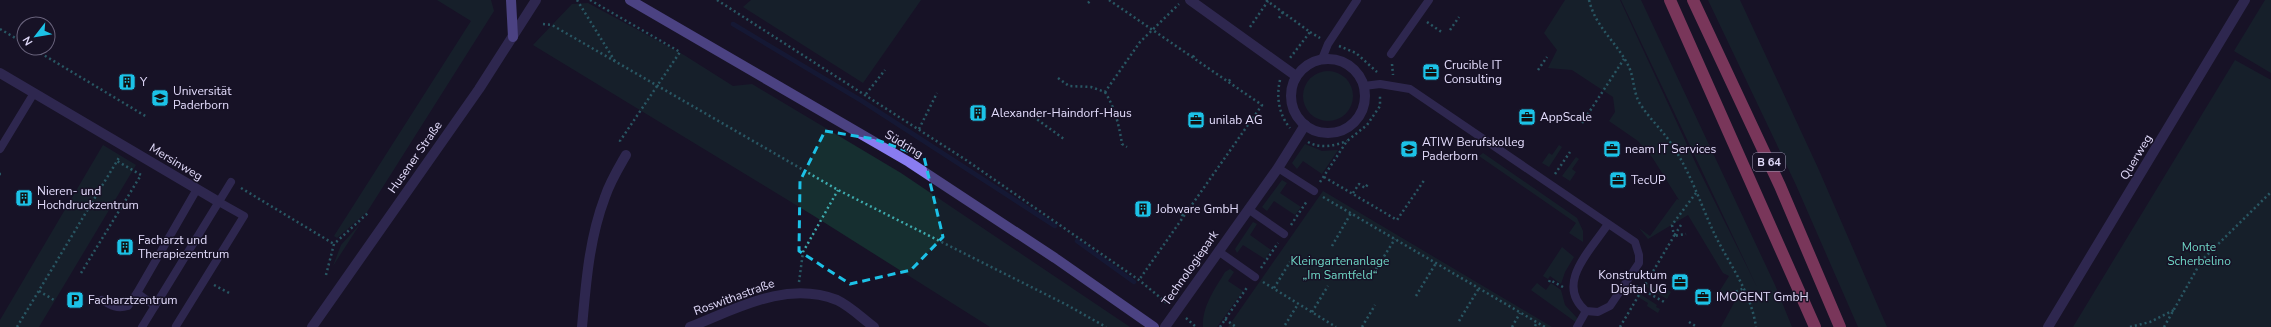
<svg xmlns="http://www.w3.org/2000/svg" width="2271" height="327" viewBox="0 0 2271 327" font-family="'Nunito Sans',sans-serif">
<rect width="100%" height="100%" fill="#171226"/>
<g fill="#162f30">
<path d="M 437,0 L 491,0 L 494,11 L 367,212 L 337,238 L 334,236 L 471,21 Z"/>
<path d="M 751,0 L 921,0 L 863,83 L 743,7 Z"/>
<path d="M 1565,0 L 1620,0 L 1696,164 L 1757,287 L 1621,0 L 1641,0 L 1775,285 L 1792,327 L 1721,327 L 1735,301 L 1719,292 L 1729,276 L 1723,273 L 1688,215 L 1648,239 L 1639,228 L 1650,236 L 1677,199 L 1679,200 L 1652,157 L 1638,141 L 1609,121 L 1615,112 L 1613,97 L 1572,70 L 1548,68 L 1557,50 L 1544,33 Z"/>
<path d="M 1708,0 L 1740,0 L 1818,168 L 1887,327 L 1858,327 L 1796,185 Z"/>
<path d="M 2265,0 L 2271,0 L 2271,73 L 2234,51 Z"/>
<path d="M 588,3 L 684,55 L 733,86 L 752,84 L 901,173 L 1130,327 L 990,327 L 814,216 L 533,45 L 572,4 Z"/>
<path d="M 2235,60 L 2271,80 L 2271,327 L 2073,327 Z"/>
<circle cx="1328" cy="96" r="25"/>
<path d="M 1305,144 L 1322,151 L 1338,150 L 1322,174 L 1303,161 L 1297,169 L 1292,163 Z"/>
<path d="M 103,145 L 136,165 L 39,327 L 0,327 L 0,320 Z"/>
<path d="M 1559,145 L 1562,147 L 1549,167 L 1542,163 L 1549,153 L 1552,155 Z"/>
<path d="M 1483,153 L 1577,218 L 1583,231 L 1583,242 L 1569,233 L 1576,223 L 1479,156 Z"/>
<path d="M 1576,157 L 1579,159 L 1572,169 L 1576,172 L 1570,181 L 1562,176 Z"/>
<path d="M 1282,180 L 1287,183 L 1280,193 L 1301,207 L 1295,215 L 1274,201 L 1267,211 L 1262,207 Z"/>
<path d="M 1323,191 L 1552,327 L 1228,327 Z"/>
<path d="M 1253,222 L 1257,224 L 1250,235 L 1271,250 L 1265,259 L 1243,245 L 1237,253 L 1235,249 Z"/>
<path d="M 360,224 L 333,266 L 341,245 Z"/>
<path d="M 1562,247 L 1574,257 L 1565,272 L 1561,284 L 1550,276 L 1548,279 L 1543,276 Z"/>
<path d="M 1230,269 L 1234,272 L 1228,281 L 1243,291 L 1217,327 L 1203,327 C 1202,306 1215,289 1225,272 Z"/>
<path d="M 1537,283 L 1546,290 L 1551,283 L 1561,290 L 1565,305 L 1578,319 L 1577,323 L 1531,290 Z"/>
<path d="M 1646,283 L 1656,289 L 1659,285 L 1671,292 L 1667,299 L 1645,286 Z"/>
<path d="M 1640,294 L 1657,305 L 1656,307 L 1660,309 L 1658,313 L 1647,306 L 1648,303 L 1638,297 Z"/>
</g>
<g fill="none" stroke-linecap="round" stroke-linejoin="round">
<g stroke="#122146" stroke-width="4.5">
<path d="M 733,24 L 862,101 L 1055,226"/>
<path d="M 1077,241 L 1134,282"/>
</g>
<g stroke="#3dabae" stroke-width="2.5" stroke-dasharray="2 3" stroke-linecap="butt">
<path d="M 577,0 L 616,63"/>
<path d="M 590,0 L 680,52 L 620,141 L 621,144"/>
<path d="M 717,0 L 966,160 L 1139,280 L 1168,304"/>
<path d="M 1109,0 L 1262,105 L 1139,280"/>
<path d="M 1266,0 L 1310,32 L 1290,58"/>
<path d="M 1589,0 C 1596,28 1615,40 1628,65 C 1634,76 1633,91 1639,102 C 1649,119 1664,131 1674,148 C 1691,174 1701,205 1714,233 C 1729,264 1751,292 1756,327"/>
<path d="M 1088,3 L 1091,0"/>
<path d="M 1279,18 L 1283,12"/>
<path d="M 1427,22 L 1443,33"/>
<path d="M 543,24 L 552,25 L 838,190 L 1067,305 L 1106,327"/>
<path d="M 1250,27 L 1268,1"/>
<path d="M 0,29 L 24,43"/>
<path d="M 1450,30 L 1459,17"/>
<path d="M 1310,32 L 1320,38"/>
<path d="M 1339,46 L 1356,53 L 1377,72"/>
<path d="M 32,48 L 147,117"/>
<path d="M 1193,57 L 1196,53"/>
<path d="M 1392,64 L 1393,75"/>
<path d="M 1538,70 L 1547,57"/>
<path d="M 1058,78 L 1069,86 L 1091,87 L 1105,92 L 1140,42 L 1179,4"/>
<path d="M 1280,80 C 1276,97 1279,115 1290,128"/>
<path d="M 1229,81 L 1231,78"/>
<path d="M 1105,92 C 1115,108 1119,125 1122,144 L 1127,147"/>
<path d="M 866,94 L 885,70"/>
<path d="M 1035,109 L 1031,115 L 1064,139"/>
<path d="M 1582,123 L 1624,59"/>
<path d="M 919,129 L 937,93"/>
<path d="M 1308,142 C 1320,149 1334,146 1347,141"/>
<path d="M 0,174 L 1,174"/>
<path d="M 1555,174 L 1570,152"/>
<path d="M 1324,177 L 1397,220 L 1425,179"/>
<path d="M 1320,182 L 1347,141 L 1367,125 L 1380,106 L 1380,95"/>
<path d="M 241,188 L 334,244"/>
<path d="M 1353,193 L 1359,184 L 1365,188 L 1368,184"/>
<path d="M 1323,197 L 1545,327"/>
<path d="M 1173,209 L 1184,216"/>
<path d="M 1291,225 L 1307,201"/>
<path d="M 1681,225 L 1674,236 L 1686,234"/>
<path d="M 1332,246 L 1351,213"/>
<path d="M 1261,268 L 1278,243"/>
<path d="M 1376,269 L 1395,239"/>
<path d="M 81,273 L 141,175 L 117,161"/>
<path d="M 326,275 L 334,244 L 369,212"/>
<path d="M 799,282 L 803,252 L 838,190"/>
<path d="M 1263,282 L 1336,327"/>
<path d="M 1549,282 L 1550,280 L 1563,287"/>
<path d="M 214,285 L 231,294"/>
<path d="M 1636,286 L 1666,303"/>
<path d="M 1274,288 L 1290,262"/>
<path d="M 39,291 L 54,300"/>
<path d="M 1416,296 L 1436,263"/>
<path d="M 1727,296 L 1744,288"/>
<path d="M 1312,312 L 1328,286"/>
<path d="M 1186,318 L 1196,327"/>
<path d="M 1225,319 L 1236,327"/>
<path d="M 1459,321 L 1479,288"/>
<path d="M 1689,322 L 1697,327"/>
<path d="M 1285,325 L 1298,304"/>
<path d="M 1535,326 L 1537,322"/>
<path d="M 17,327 L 120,156"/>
<path d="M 1220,327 L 1248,286"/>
<path d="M 1362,327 L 1375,305"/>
<path d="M 1512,327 L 1520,313"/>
<path d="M 1620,327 L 1674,236 L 1672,225 L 1696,193"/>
<path d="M 2130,327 L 2150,322 L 2174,310"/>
<path d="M 2164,327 L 2202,260 L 2271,192"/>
</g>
<g stroke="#4a4280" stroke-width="8">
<path d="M 1391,54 L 1429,0"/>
<path d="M 1322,59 L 1328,44 L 1357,0"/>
<path d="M 1364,86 L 1380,84 L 1410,89 L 1635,242 L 1639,255 L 1639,263 L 1610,306 L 1598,312 L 1586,311 C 1554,284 1591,250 1608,224"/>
<path d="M 0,149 L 34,93"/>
<path d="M 1278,168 L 1314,191"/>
<path d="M 1248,209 L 1284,234"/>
<path d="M 1218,251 L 1255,277"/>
<path d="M 102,300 C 112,306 117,309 128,306 L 137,293"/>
<path d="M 155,306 L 137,293 L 197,189"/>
<path d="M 176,326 L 244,216 L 219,202"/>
<path d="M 142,327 L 231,182"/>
<path d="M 1577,327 L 1586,311"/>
</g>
<g stroke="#4a4280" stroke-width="10">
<path d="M 1190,0 L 1296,76"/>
<circle cx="1328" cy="96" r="37"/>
<path d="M 0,73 L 219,202"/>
<path d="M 312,327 L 479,89 L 536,0"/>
<path d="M 582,327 C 586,283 589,239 605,197 C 610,182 618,169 626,155"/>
<path d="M 690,327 C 736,309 786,280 837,300 C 850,306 863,319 874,327"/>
<path d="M 1165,327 L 1278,168 L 1305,125"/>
<path d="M 2048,327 L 2245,0"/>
</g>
<g stroke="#897cf1" stroke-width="10">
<path d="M 511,0 L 513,37"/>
<path d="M 630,0 L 909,162 L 1055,258 L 1154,327"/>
</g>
<g stroke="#ef639a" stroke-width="12">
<path d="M 1670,0 L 1815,327"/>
<path d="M 1693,0 L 1780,186 L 1840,327"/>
</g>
</g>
<path d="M0 0H2271V327H0ZM 825,131 L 874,139 L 924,157 L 943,237 L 911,270 L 850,284 L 799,251 L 800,181 Z" fill="#171226" fill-opacity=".55" fill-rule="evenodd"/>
<path fill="none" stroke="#1cc2e7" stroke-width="3" stroke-dasharray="8 5" stroke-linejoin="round" d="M 825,131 L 874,139 L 924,157 L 943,237 L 911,270 L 850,284 L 799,251 L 800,181 Z"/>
<defs>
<symbol id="office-square" viewBox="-11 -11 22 22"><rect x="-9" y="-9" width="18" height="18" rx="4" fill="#1cc2e7" stroke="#171226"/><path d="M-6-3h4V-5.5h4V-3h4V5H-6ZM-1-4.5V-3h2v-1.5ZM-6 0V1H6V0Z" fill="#111"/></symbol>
<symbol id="building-square" viewBox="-11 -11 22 22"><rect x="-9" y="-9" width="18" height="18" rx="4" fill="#1cc2e7" stroke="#171226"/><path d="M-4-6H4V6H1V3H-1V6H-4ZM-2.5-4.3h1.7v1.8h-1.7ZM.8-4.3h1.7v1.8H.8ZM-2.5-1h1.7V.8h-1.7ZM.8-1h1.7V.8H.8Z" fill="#111"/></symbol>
<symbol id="university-square" viewBox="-11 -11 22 22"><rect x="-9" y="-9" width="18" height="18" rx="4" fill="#1cc2e7" stroke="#171226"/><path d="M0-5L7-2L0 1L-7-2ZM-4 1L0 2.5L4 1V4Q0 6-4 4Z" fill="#111"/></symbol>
<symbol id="school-square" viewBox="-11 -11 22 22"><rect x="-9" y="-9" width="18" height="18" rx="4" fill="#1cc2e7" stroke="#171226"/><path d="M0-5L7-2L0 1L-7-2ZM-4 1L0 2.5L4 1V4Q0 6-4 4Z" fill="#111"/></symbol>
<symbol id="parking-square" viewBox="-11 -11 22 22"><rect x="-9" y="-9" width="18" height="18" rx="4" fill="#1cc2e7" stroke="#171226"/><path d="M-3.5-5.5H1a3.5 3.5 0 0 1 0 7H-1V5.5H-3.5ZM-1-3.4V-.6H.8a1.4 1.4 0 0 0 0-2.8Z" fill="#111"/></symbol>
</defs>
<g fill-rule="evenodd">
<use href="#office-square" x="1421" y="62" width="20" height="20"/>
<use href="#building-square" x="117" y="72" width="20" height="20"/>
<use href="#university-square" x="150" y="88" width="20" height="20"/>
<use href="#building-square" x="968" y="103" width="20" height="20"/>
<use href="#office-square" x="1517" y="107" width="20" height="20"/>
<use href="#office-square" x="1186" y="110" width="20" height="20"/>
<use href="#school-square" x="1399" y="139" width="20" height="20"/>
<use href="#office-square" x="1602" y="139" width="20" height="20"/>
<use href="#office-square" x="1608" y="170" width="20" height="20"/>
<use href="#building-square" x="14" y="188" width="20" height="20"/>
<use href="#building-square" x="1133" y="199" width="20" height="20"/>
<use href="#building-square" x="115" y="237" width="20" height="20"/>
<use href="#office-square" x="1670" y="272" width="20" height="20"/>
<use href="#office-square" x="1693" y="287" width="20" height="20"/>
<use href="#parking-square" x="65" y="290" width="20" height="20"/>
</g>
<g text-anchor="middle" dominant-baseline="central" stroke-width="3" stroke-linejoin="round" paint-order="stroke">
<rect fill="#171226" stroke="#a59fbb" stroke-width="1" x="1753" y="153" width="32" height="18" rx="3"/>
<g font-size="11" font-weight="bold" fill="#e2dbfb">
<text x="1769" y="162">B 64</text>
</g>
<g font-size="12" fill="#e2dbfb" stroke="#171226" text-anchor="start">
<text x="1444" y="65">Crucible IT<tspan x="1444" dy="14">Consulting</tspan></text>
<text x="140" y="82">Y</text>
<text x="173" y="91">Universität<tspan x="173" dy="14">Paderborn</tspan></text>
<text x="991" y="113">Alexander-Haindorf-Haus</text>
<text x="1540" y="117">AppScale</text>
<text x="1209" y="120">unilab AG</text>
<text x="1422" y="142">ATIW Berufskolleg<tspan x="1422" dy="14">Paderborn</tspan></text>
<text x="1625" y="149">neam IT Services</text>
<text x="1631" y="180">TecUP</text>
<text x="37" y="191">Nieren- und<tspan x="37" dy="14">Hochdruckzentrum</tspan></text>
<text x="1156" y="209">Jobware GmbH</text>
<text x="138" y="240">Facharzt und<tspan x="138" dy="14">Therapiezentrum</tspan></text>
<text x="1667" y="275" text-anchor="end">Konstruktum<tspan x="1667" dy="14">Digital UG</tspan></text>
<text x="1716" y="297">IMOGENT GmbH</text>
<text x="88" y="300">Facharztzentrum</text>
</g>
<g font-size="12" fill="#e2dbfb" stroke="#171226">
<text transform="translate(904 144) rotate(31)">Südring</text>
<text transform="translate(415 157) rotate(-55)">Husener Straße</text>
<text transform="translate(2136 157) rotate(-59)">Querweg</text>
<text transform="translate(176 162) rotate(31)">Mersinweg</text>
<text transform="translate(1190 268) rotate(-55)">Technologiepark</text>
<text transform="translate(734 297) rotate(-20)">Roswithastraße</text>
</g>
<g font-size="12" fill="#6ed5c4" stroke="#171226">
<text x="2199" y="247">Monte<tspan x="2199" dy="14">Scherbelino</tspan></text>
<text x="1340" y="261">Kleingartenanlage<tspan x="1340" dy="14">„Im Samtfeld“</tspan></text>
</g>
</g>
<g transform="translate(36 36) rotate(239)"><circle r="19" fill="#171226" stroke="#68627b"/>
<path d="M0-3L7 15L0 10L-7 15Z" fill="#1cc2e7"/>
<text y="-6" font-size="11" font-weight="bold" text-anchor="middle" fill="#e2dbfb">N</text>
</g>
</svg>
